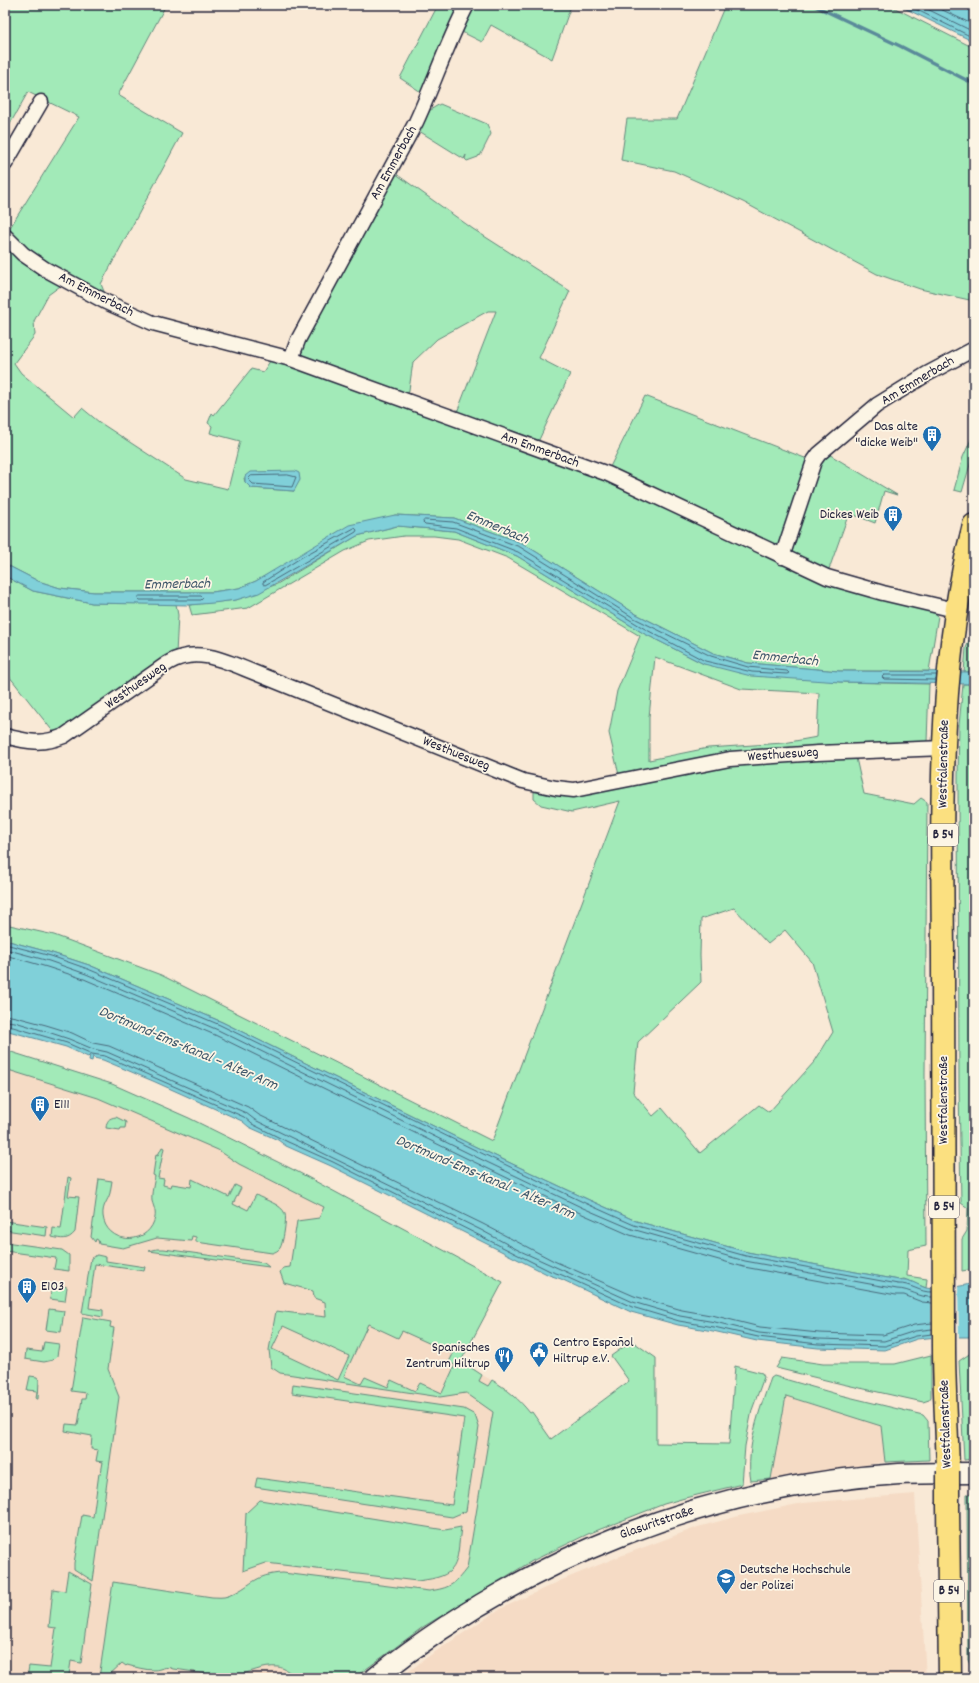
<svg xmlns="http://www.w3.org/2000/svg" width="979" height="1683" viewBox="0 0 979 1683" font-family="Dekko,sans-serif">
<rect width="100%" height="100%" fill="#f9e9d6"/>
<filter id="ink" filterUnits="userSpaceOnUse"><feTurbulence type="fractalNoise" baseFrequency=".025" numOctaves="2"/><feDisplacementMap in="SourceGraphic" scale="8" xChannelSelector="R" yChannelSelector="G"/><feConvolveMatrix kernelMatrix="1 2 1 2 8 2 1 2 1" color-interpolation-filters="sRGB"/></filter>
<g filter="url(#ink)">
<g fill="#f5dbc5">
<path d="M 5,1050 L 112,1084 L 189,1118 L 298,1172 L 503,1282 L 461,1361 L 476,1370 L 475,1371 L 506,1388 L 492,1584 L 423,1627 L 354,1678 L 5,1678 Z"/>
<path d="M 786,1396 L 882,1426 L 885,1462 L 771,1479 Z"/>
<path d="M 915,1494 L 926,1678 L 401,1678 L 426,1658 L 498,1610 L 562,1580 L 623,1555 L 698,1527 L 739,1516 L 803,1503 Z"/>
</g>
<g fill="#a2eab8" stroke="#62867a" fill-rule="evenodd">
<path d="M 5,5 L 166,5 L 118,95 L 182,133 L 101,284 L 107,299 L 78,285 L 6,234 L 79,117 L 28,92 L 5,133 Z"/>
<path d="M 438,5 L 463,5 L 424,94 L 400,78 Z"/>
<path d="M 470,5 L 569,5 L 571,6 L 552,59 L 491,25 L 482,42 L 458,30 Z"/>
<path d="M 725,5 L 889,5 L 974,48 L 974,301 L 920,289 L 877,274 L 743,202 L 674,171 L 621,160 L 627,119 L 677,119 Z"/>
<path d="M 440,104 L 487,124 L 491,134 L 480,156 L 479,155 L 478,157 L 467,161 L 465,159 L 466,155 L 464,159 L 419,131 L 430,110 Z"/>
<path d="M 392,171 L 473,229 L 570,291 L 539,358 L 570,374 L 537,444 L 456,415 L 496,311 L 488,311 L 437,339 L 413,362 L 408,397 L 308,362 L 302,355 L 299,346 Z"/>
<path d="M 5,242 L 63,284 L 48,295 L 34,321 L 35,335 L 14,363 L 21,373 L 74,417 L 82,408 L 99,422 L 186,479 L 228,489 L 240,441 L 210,433 L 212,426 L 208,423 L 212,413 L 214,415 L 251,369 L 263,372 L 272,358 L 603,479 L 765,555 L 930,609 L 938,616 L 929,671 L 839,671 L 748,663 L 713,653 L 636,614 L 522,543 L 454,518 L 395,515 L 272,572 L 256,581 L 239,588 L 212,592 L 94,592 L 60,588 L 38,581 L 5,564 ZM 244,478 L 294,491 L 251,488 L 245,482 Z"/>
<path d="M 645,396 L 810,460 L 781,544 L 776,548 L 609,469 Z"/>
<path d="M 974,433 L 974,451 L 962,492 L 954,490 L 963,457 Z"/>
<path d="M 827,453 L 897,495 L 884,491 L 875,523 L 849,513 L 828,572 L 793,555 L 790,550 L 817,465 Z"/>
<path d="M 397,526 L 454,531 L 517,556 L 643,633 L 704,664 L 840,682 L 929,684 L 927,742 L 819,746 L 710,756 L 619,775 L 609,733 L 617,691 L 640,636 L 508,558 L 458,539 L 434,536 L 404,536 L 369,541 L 345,551 L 248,608 L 192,615 L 189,605 L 236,600 L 277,584 L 357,536 ZM 655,657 L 741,689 L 819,693 L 817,737 L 784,743 L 708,748 L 649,760 L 649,717 Z"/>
<path d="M 5,576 L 33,591 L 92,603 L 176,604 L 178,615 L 176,654 L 63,732 L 55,734 L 5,671 Z"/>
<path d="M 974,629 L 974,672 L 964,672 L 966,648 Z"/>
<path d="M 963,684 L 974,684 L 972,899 L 974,900 L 974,1269 L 962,1271 L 962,1239 L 967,1231 L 968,1208 L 961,1203 L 959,1086 L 958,776 L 959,725 Z"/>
<path d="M 856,758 L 864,794 L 914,804 L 921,798 L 927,802 L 925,1074 L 926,1246 L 908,1250 L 907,1276 L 927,1279 L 926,1288 L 904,1279 L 899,1280 L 747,1252 L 636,1221 L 587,1199 L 474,1146 L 222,1022 L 89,965 L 52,953 L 5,940 L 5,924 L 54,935 L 161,975 L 492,1141 L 620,801 L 572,812 L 541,805 L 534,799 L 534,792 L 538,790 L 730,763 ZM 734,908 L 768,944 L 785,930 L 812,962 L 833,1032 L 815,1061 L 769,1112 L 759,1105 L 700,1153 L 662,1108 L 653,1116 L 633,1092 L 638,1042 L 701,982 L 700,955 L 701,919 Z"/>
<path d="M 5,1050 L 112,1084 L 189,1118 L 298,1172 L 503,1282 L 461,1361 L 482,1375 L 479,1381 L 488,1386 L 492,1380 C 507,1389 519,1399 530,1413 L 532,1412 L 551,1439 L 629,1381 L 611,1356 L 632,1341 L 656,1358 L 656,1443 L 729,1444 L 735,1366 L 762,1373 L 764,1377 L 752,1410 L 745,1446 L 742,1484 L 685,1498 L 664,1504 L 588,1534 L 532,1561 L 423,1627 L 354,1678 L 296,1678 C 291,1673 285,1668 278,1667 C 263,1665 249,1674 235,1675 C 215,1677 193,1671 173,1669 C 165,1665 161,1670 154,1670 C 145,1670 135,1667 127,1665 L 126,1666 L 122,1663 L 108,1676 L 110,1678 L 99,1678 L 113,1582 L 212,1597 C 217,1597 223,1598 228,1596 C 251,1587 254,1574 283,1573 L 429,1591 C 450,1588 454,1585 467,1568 L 493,1412 L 466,1393 L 440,1397 L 280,1373 L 271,1367 L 269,1350 L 276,1311 L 326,1317 L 325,1302 L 314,1298 L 313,1291 L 284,1283 L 280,1272 L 283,1268 L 290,1267 L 297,1221 L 319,1218 L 324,1207 L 239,1164 L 218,1150 L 98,1098 L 5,1069 ZM 368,1324 L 398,1338 L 402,1331 L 453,1354 L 449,1362 L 455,1365 L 442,1393 L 420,1383 L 415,1391 L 391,1380 L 388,1387 L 365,1377 L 361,1384 L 344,1376 ZM 283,1326 L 349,1356 L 338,1380 L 272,1349 Z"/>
<path d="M 116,1117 L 126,1122 L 125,1128 L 121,1128 L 120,1130 L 106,1128 C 107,1121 108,1118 116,1117 Z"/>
<path d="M 162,1147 L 164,1148 L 158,1178 L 164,1179 L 163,1185 L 171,1187 L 172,1184 L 191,1187 L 192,1179 L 229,1197 L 235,1185 L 241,1188 L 233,1204 L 239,1207 L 240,1206 L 248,1210 L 256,1195 C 264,1200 282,1204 285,1214 C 287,1218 283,1244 280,1248 C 278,1251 275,1252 272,1253 L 196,1242 L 196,1237 L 192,1236 L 191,1241 L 157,1238 L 123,1248 L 99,1244 L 98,1240 L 96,1239 L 95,1242 L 91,1237 L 99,1179 L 112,1181 C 111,1185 111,1189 110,1193 C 108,1201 102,1205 103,1216 C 106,1243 145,1247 154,1221 C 157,1213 154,1208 152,1201 C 151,1194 154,1183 155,1176 L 153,1175 L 156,1154 L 158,1155 Z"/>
<path d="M 68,1177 L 71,1178 L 68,1196 L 79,1197 L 75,1232 C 68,1241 61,1239 52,1237 L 53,1228 L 61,1229 Z"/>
<path d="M 5,1221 L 47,1227 L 46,1236 L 5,1230 Z"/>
<path d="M 5,1242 L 62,1250 L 69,1255 L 69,1271 L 54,1269 L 56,1258 L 5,1251 Z"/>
<path d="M 157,1249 L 164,1249 L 264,1263 L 269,1267 L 149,1251 Z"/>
<path d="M 97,1255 L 106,1257 L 106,1261 L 145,1267 L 144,1271 L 95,1264 L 89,1308 L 103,1310 L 103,1317 L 82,1313 L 91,1258 Z"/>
<path d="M 52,1284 L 67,1287 L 65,1301 L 50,1299 Z"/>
<path d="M 49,1309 L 64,1311 L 61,1332 L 46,1330 Z"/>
<path d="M 83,1317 L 111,1322 L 110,1327 L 114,1328 L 108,1369 L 119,1397 L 93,1581 L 74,1569 L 74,1563 L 82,1515 L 93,1517 L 99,1473 L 101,1473 L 103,1462 L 96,1461 L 98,1450 L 91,1449 L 92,1436 L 65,1431 L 66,1424 L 78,1425 L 82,1399 L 85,1399 L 86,1393 L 71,1391 Z"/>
<path d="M 44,1342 L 59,1344 L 57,1356 L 53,1360 L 44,1362 L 25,1359 L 26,1350 L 42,1352 Z"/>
<path d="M 974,1351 L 974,1459 L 964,1460 L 959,1361 Z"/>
<path d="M 931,1355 L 931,1397 L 929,1400 L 923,1402 L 842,1384 L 776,1368 L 782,1358 L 823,1364 L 895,1364 Z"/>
<path d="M 30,1376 L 37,1377 L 39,1380 L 38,1399 L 36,1399 L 37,1391 L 27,1390 Z"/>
<path d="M 774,1376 L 840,1395 L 923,1415 L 928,1421 L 929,1460 L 885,1462 L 881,1426 L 786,1396 L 771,1479 L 751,1481 C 745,1450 760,1408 771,1378 Z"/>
<path d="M 293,1384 L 464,1409 L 475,1415 L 479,1427 L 466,1511 L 452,1517 L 255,1487 L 257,1478 L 452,1505 L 464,1418 L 292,1393 Z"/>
<path d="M 967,1494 L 974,1494 L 974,1673 L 968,1660 Z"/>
<path d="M 260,1500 L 445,1530 L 461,1527 C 456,1566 461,1576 417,1581 L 266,1563 L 243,1571 L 246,1513 Z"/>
<path d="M 68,1571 L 92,1584 L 81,1663 L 71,1661 L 69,1675 L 79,1676 L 79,1678 L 27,1678 L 29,1666 L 50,1668 L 56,1628 L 49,1627 L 53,1589 L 65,1591 Z"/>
</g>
<g fill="#80d0d9" stroke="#5a8a9a">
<path d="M 898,5 L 974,5 L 974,42 L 966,38 Z"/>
<path d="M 295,471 L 299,473 L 300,480 L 294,491 L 251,488 L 245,482 L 245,476 L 250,472 Z"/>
<path d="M 395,515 L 454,518 L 522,543 L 636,614 L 713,653 L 748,663 L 839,671 L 974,672 L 974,684 L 840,682 L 751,676 L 704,664 L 643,633 L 517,556 L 454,531 L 397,526 L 357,536 L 259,593 L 236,600 L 213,603 L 189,605 L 92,603 L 33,591 L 5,576 L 5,564 L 38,581 L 60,588 L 94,592 L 212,592 L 239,588 L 256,581 L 349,525 Z"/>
<path d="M 5,940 L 52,953 L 89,965 L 222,1022 L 474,1146 L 587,1199 L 636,1221 L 747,1252 L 899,1280 C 909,1278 917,1285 926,1288 C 937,1291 963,1286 974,1283 L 974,1337 L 959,1337 L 957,1335 L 917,1339 L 885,1350 L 818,1348 L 757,1341 L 713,1331 L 678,1325 L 631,1312 L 561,1279 L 549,1275 L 331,1166 L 286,1146 L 278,1140 L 249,1127 L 242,1121 L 153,1081 L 103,1060 L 94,1058 L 93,1056 L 92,1061 L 89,1060 L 90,1055 L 88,1057 L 66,1047 L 5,1030 Z"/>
</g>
<path fill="#f9e9d6" d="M 958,1285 L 959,1339 L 956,1337 L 931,1340 L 931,1286 Z"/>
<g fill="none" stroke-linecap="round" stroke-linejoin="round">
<g stroke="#48687a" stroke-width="1">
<path d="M 907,5 L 974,38"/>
<path d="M 919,5 L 974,32"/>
<path d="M 932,5 L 974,25"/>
<path d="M 288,475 L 296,477 L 292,487 L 253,484 L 248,479 L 251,476 Z"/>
<path d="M 425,520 L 453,522 L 520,547 L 634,618 L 711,656 L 748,667 L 787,671 L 789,673 L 787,674 L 752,672 L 705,661 L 645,629 L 518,552 L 456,528 L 425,524 L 423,522 Z"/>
<path d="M 355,528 L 357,530 L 356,532 L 274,580 L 265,585 L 263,584 L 263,582 L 302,557 Z"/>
<path d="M 140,596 L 201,596 L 203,598 L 201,600 L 140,600 L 138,598 Z"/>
<path d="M 936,680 L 884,679 L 882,677 L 884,675 L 937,675"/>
<path d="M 5,944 L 51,956 L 88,969 L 220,1025 L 473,1149 L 585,1203 L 634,1225 L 746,1256 L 898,1284 C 910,1283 920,1293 932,1292"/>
<path d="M 5,949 L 49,961 L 86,974 L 218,1030 L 470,1154 L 583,1208 L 632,1229 L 745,1261 L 897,1289 C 910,1289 919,1298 932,1297"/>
<path d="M 5,955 L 47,967 L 84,979 L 215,1035 L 468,1159 L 580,1213 L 630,1235 L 744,1267 L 896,1295 L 904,1295 L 922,1302 L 932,1303"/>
<path d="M 5,1015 L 16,1017 L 46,1025 L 72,1033 L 93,1043 L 109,1046 L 248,1107 L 259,1115 L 483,1224 L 554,1261 L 634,1296 L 682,1310 L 716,1316 L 760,1327 L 819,1333 L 883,1335 L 914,1325 L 932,1323"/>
<path d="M 5,1021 L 15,1022 L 45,1031 L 69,1039 L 93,1049 L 107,1052 L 246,1113 L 255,1120 L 481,1230 L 518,1250 L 633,1302 L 680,1316 L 715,1322 L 759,1333 L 819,1339 L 884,1341 L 915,1331 L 932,1329"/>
<path d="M 5,1027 L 13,1027 L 67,1043 L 92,1054 L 105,1056 L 244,1117 L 252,1124 L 288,1142 L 333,1162 L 550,1271 L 562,1275 L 632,1307 L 679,1321 L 714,1327 L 758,1337 L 818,1344 L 885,1346 L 916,1336 L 932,1334"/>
</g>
<path stroke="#5a8a9a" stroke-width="3.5" d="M 813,5 L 900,46 L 974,84"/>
<defs>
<g id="minor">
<path d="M 5,164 L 41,102"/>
<path d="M 5,236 L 23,254 L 45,269 L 106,302 L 153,323 L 291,359 L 608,474 L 827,577 L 883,593 L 955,610"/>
<path d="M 291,359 L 298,340 L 416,122 C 434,83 447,43 467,5"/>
<path d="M 782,557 L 814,461 L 819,454 L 877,405 L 927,374 L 974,349"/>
<path d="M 5,736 C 28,742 42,745 64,736 L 168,663 C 197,646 225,661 253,672 L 523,781 L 556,788 L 574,790 L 730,759 L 818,753 L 944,748"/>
</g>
<path id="secondary" d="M 375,1678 C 524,1559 708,1485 899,1474 C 924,1473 949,1473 974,1473"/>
<g id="primary">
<path d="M 948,1471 C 947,1429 944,1388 944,1347 C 943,1216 943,1086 943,956 C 942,811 937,665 974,525"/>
<path d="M 948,1505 L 950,1678"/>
</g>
</defs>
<use href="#minor" stroke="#22223b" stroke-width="17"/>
<use href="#secondary" stroke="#22223b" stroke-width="23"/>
<use href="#primary" stroke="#22223b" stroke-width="25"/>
<use href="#minor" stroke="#fcf5e5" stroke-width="14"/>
<use href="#secondary" stroke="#fcf5e5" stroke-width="20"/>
<use href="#primary" stroke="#fbe080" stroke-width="22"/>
<defs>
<path id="primary-bridge" d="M 948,1471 L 948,1505"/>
</defs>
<use href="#primary-bridge" stroke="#22223b" stroke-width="25" stroke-linecap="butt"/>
<use href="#primary-bridge" stroke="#fbe080" stroke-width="22"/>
</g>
</g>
<defs>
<symbol id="building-pin" viewBox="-11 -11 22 30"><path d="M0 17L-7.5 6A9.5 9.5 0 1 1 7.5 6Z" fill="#1f6fb2" stroke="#fcf5e5"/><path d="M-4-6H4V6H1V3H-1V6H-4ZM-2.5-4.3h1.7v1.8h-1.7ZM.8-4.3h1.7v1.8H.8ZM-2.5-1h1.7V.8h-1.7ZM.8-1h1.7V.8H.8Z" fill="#fff"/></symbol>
<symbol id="civic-pin" viewBox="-11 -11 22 30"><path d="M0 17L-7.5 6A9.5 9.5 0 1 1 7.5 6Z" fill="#1f6fb2" stroke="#fcf5e5"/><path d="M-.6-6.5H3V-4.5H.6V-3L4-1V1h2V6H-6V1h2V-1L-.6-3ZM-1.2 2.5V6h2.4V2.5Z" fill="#fff"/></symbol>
<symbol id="restaurant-pin" viewBox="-11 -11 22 30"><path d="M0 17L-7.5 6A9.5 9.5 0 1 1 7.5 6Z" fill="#1f6fb2" stroke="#fcf5e5"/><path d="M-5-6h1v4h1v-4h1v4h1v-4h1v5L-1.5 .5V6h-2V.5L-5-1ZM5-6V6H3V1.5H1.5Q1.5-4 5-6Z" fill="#fff"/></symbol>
<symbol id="university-pin" viewBox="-11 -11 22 30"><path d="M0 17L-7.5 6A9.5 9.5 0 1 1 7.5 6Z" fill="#1f6fb2" stroke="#fcf5e5"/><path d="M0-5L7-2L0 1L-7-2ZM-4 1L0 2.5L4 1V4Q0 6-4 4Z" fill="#fff"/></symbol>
</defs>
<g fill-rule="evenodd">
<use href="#building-pin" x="921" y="424" width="22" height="30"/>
<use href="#building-pin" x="882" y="504" width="22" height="30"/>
<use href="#building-pin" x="29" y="1094" width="22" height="30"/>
<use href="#building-pin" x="16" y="1276" width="22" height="30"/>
<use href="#civic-pin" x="528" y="1340" width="22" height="30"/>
<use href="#restaurant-pin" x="493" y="1345" width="22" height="30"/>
<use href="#university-pin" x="715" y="1567" width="22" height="30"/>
</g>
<g text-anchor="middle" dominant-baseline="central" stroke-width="3.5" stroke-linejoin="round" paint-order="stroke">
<g fill="#fcf5e5" stroke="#63616e" stroke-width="1">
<rect x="928" y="824" width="30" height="22" rx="3"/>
<rect x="929" y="1196" width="30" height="22" rx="3"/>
<rect x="934" y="1580" width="30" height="22" rx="3"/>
</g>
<g font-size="13" font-weight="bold" fill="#22223b">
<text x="943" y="835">B 54</text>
<text x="944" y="1207">B 54</text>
<text x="949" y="1591">B 54</text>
</g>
<g font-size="14" fill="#22223b" stroke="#fcf5e5">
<text transform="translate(394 163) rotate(-61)">Am Emmerbach</text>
<text transform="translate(96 295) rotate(27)">Am Emmerbach</text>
<text transform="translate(918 381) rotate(-31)">Am Emmerbach</text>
<text transform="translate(540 450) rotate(20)">Am Emmerbach</text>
<text transform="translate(136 686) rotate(-35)">Westhuesweg</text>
<text transform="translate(456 754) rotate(22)">Westhuesweg</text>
<text transform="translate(783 755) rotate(-4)">Westhuesweg</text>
<text transform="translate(944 764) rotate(-89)">Westfalenstraße</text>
<text transform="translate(944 1100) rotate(-90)">Westfalenstraße</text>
<text transform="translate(946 1424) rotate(-92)">Westfalenstraße</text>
<text transform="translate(657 1523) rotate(-19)">Glasuritstraße</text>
</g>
<g font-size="14" fill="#22223b" stroke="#fcf5e5" text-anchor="start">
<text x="918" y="427" text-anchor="end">Das alte<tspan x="918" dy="16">"dicke Weib"</tspan></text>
<text x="879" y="515" text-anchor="end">Dickes Weib</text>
<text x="54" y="1105">E111</text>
<text x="41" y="1287">E103</text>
<text x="553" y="1343">Centro Español<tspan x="553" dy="16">Hiltrup e.V.</tspan></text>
<text x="490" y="1348" text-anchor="end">Spanisches<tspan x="490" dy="16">Zentrum Hiltrup</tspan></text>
<text x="740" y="1570">Deutsche Hochschule<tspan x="740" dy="16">der Polizei</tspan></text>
</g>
<g font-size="15" font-style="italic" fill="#3e566a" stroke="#fcf5e5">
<text transform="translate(497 528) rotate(23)">Emmerbach</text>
<text transform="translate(177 585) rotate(-1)">Emmerbach</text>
<text transform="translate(785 659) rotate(6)">Emmerbach</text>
<text transform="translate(188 1049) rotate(23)">Dortmund-Ems-Kanal – Alter Arm</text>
<text transform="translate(485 1178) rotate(23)">Dortmund-Ems-Kanal – Alter Arm</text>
</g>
</g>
<rect width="979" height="1683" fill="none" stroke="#fcf5e5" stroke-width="20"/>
<rect x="10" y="10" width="959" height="1663" fill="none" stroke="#22223b" stroke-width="1.5" filter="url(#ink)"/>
</svg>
